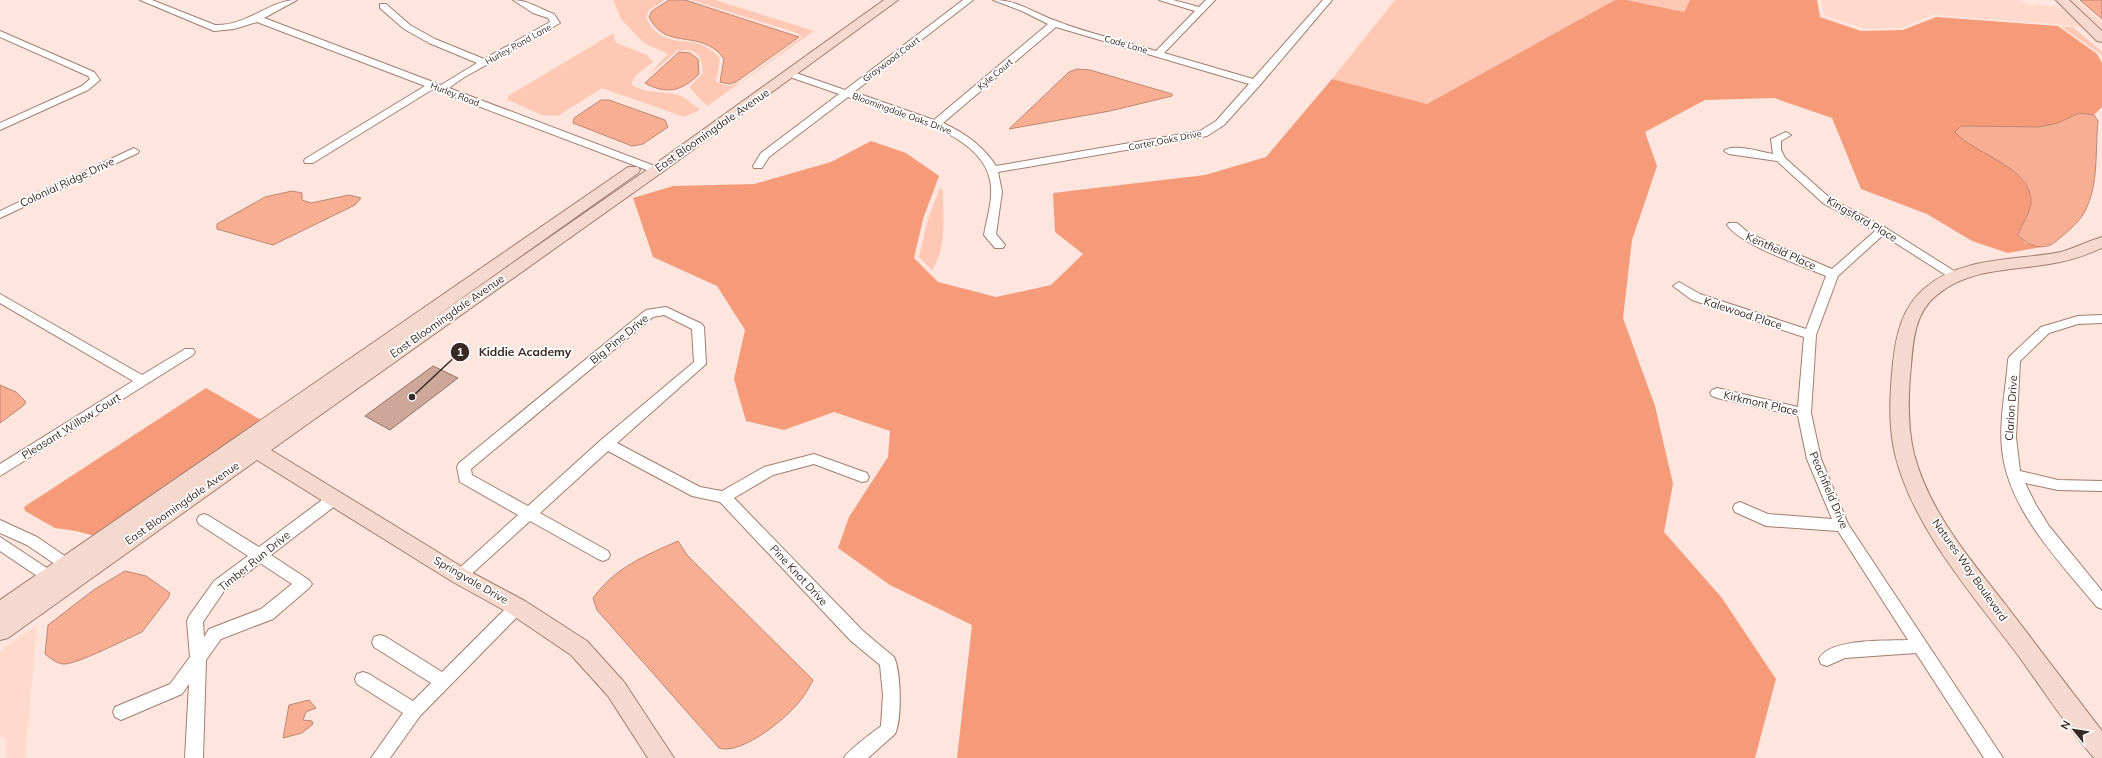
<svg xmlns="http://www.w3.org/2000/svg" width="2102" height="758" viewBox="0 0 2102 758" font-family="Mulish,sans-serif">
<rect width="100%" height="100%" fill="#fee6de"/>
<g fill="#ffdacc">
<path d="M 1821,0 L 2019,0 L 2032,6 L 2037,4 L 2065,9 L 2088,29 L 2056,24 L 1933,15 L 1900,28 L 1865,29 L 1824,15 Z"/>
<path d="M 2066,0 L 2076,0 L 2102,22 L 2102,30 L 2097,30 Z"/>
<path d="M 37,625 L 25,758 L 7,758 L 6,738 L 0,737 L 0,651 Z"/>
</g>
<g fill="#ffc8b4">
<path d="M 613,0 L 665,0 L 649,10 L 646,18 C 663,52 690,33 711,50 C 715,52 717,56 720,59 L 716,82 L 728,86 L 739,83 L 802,37 L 797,33 L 691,0 L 715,0 L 814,31 L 707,106 L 689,87 L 703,73 C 702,55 696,48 677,51 L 646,78 L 668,54 L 644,43 L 621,19 Z"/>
<path d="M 1395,0 L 1615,0 L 1427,104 L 1332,79 Z"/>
<path d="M 1627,0 L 1690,0 L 1684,12 Z"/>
<path d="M 2062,27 L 2073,27 L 2102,52 L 2102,55 Z"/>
<path d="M 612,34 L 615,35 L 614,37 L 616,43 L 647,55 L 653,62 L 636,75 L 631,84 C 646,95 662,90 678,95 C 687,97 690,104 699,108 L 698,111 L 684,117 L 602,88 L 558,116 L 542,115 L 508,100 L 508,96 Z"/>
<path d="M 940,187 L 943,192 C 943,219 947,247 932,270 L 919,257 L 928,219 Z"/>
</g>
<g fill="#f69b79">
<path d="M 1615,0 L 1627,0 L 1684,12 L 1690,0 L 1817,0 L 1820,17 L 1861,31 L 1903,30 L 1936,17 L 2058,26 L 2097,54 L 2102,63 L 2102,107 L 2094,115 L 2079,113 L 2058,123 L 2039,127 L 1962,126 L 1963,140 C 1984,152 2034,174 2031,204 C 2031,211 2021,227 2018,235 L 2026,243 L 2041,247 L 2008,253 L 1972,241 L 1927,214 L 1861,189 L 1832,118 L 1774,98 L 1705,100 L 1645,132 L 1657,166 L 1632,240 L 1623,318 L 1655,406 L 1673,484 L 1664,532 L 1722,598 L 1776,679 L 1755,758 L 957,758 L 972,625 L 890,585 L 838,548 L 849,517 L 888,457 L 890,431 L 834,412 L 784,430 L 746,421 L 734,379 L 745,330 L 717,286 L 653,257 L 633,198 L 673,186 L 754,184 L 831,162 L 871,141 L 906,153 L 939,176 L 923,219 L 914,258 L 938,282 L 996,297 L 1051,285 L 1083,254 L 1055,232 L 1053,193 L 1205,175 L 1266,157 L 1332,79 L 1427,104 Z"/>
<path d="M 206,388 L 261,420 L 95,536 L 76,531 L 55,528 L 25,511 L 24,507 Z"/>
</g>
<g fill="#f8ae92" stroke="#be8671">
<path d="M 669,0 L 685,0 L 799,37 L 736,82 L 729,84 L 720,82 L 724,59 C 721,55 717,50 713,48 C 690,33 664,47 649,17 L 652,11 Z"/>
<path d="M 2080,0 L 2102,0 L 2102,19 Z"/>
<path d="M 679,52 L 690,53 L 698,59 L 699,74 C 683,91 666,95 645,83 Z"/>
<path d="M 1077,69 L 1090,70 L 1172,94 L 1172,96 L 1110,111 L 1009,129 L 1069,72 Z"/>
<path d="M 601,100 L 609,100 L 665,120 L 668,127 L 643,144 L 632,146 L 573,123 L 574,118 Z"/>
<path d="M 2079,113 L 2094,115 L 2098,121 C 2095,151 2099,184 2085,211 C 2080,222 2065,234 2055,242 C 2042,252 2028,245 2018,235 C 2021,227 2031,210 2031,203 C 2033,167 1975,155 1955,132 L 1961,126 L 2039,127 L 2058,123 Z"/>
<path d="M 292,191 L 302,193 L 302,200 L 311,203 L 349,195 L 361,198 L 355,205 L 273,245 L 217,229 L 217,224 L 265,197 Z"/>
<path d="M 0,385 L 16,392 L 26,402 L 23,406 L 0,423 Z"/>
<path d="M 678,541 L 687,555 L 813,680 C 810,686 807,691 803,697 C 791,715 742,756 719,748 L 597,610 L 593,598 C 617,566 643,557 678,541 Z"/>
<path d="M 125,571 L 146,576 L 170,593 L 168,598 L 142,632 C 126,639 78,664 64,664 C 57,664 50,658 45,654 L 48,625 L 95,589 Z"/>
<path d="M 309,700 L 316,708 L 306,712 L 303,720 L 312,721 L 313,724 L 302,733 L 283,738 L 289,705 Z"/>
</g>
<path fill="#cca79a" stroke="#947265" d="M 433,366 L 458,378 L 390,430 L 365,416 Z"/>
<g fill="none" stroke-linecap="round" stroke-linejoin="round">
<defs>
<g id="street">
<path d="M 140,0 L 152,0 L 215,25 C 248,26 269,0 297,0 L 264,18 L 441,85 L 477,63 L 429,43 L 404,29 L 380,8 L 380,4 L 386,4 L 410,25 L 435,39 L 484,59 L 550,22 L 548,18 L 533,13 L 513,0 C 528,0 540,9 554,14 L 560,23 L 463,78 L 449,88 L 660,168 L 661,170 L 660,172 L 652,172 L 433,89 L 313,163 L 305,163 L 304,161 L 305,159 L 425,86 L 257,22 L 234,29 L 214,31 Z"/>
<path d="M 963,0 L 973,0 L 854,92 L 934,120 L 1048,24 L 1022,11 L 993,0 C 1020,0 1034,14 1059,22 C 1090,34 1124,41 1156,51 L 1195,11 L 1159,0 L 1173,0 L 1199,7 L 1206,0 L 1215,0 L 1164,53 L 1253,79 L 1323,0 L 1332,0 L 1260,85 L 1224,125 L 1207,136 L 998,172 L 1002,192 L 996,234 L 1005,245 L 1003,248 L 995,248 L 984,235 C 987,217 994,198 990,180 C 981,131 889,111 848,97 L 769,157 L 762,168 L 754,168 L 753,166 L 761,153 L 839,94 L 787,76 L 787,72 L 793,72 L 845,90 ZM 1056,27 L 1249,84 L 1216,121 L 1200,131 L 996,166 C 983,146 965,133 943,123 Z"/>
<path d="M 0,31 L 94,72 L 100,80 L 88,90 L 0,130 L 0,123 L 82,86 L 90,79 L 88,76 L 0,37 Z"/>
<path d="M 1786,132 L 1791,135 L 1781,141 L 1781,150 L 1785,158 L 1831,199 L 1886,228 L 1962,276 L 1960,279 L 1952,279 L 1883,235 L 1838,276 L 1816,335 L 1811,413 L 1821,459 L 1848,524 L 2003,758 L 1984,758 L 1916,653 L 1845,658 L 1827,666 L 1821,664 L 1819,659 C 1829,638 1887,641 1908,640 L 1838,531 L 1766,526 L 1735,512 L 1733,508 L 1735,504 L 1740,502 L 1768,514 L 1832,519 L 1807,459 L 1798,416 L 1717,398 L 1712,396 L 1710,393 L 1712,390 L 1717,388 L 1798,407 L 1804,337 L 1692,300 L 1673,286 L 1679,282 L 1700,294 L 1806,329 L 1826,276 C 1801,265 1742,246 1727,225 L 1729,223 L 1737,223 L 1750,234 L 1832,269 L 1875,231 L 1823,203 L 1777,161 L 1729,154 L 1724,151 C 1731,143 1762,152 1773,154 L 1771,139 Z"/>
<path d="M 134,148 L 139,151 L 138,153 L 0,218 L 0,211 Z"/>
<path d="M 0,294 L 142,375 L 185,349 L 193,349 L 195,352 L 193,355 L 0,476 L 0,464 L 133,381 L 0,303 Z"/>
<path d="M 666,307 L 702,324 L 704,327 L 706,364 L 617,443 L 700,487 L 722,491 L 764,467 L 814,454 L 867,473 L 869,477 L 867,481 L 862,482 L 814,464 L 773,475 L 734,498 L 863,631 L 894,657 C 901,672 902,719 895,734 L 868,758 L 844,758 C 848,750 872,733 881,726 L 883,695 L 880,665 L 851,641 L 720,502 L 692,496 L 608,451 L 540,513 L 608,551 L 610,555 L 608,559 L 603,561 L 598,559 L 530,521 L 465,580 L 460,582 L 455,580 L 452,576 L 455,572 L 518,515 L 460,482 L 457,467 L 459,463 L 646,310 ZM 664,315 L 692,329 L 694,362 L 601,440 L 528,506 L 472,475 L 471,469 L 653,317 Z"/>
<path d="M 2102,315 L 2102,323 L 2078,324 L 2049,333 L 2020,361 L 2016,437 L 2020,471 L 2058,480 L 2102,481 L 2102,491 L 2058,490 L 2025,483 L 2036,505 L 2049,526 L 2102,591 L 2102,609 L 2097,607 C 2059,561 2008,510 2002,449 C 1999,420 2006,389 2008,360 L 2009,357 L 2041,327 L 2078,316 Z"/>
<path d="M 335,492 L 340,494 L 342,498 L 340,502 L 271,555 L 309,580 L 312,584 L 309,588 L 273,619 L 221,639 L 206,660 L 203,758 L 185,758 L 189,684 L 182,694 L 121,720 L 115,717 L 113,712 L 115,707 L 170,684 L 190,657 L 187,621 L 189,616 L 214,581 L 248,556 L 199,524 L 197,520 L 199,516 L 204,514 L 209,516 L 259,547 L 330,494 ZM 260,563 L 292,584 L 261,609 L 209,629 L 204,637 L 203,622 L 224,591 Z"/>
<path d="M 0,520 L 37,537 L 78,565 L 81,569 L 78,573 L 73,575 L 68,573 L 27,545 L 0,533 Z"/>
<path d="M 0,537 L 56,574 L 59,578 L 56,582 L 51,584 L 46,582 L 0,551 Z"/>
<path d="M 517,600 L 522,602 L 525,607 L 522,612 L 420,716 L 390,758 L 371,758 L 403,713 L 357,684 L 355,679 L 357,674 L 363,672 L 369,674 L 413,701 L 431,683 L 374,647 L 372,642 L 374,637 L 380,635 L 386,637 L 442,672 L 512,602 Z"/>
</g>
<g id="secondary">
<path d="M 884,0 L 898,0 L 661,173 L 271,450 L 467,570 L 525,601 L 587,641 L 624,682 L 674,758 L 648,758 L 608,696 L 571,655 L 509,613 L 453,582 L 257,460 L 8,638 L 0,640 L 0,600 L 628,167 L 638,167 L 640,170 L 638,173 L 425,324 L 651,167 Z"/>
<path d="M 2056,0 L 2069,0 L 2102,31 L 2102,42 L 2097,41 Z"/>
<path d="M 2102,237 L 2102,248 C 2088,254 2075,259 2060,262 C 2019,271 1971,266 1937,295 C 1915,312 1913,340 1911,366 C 1908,395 1907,425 1914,454 C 1929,511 1969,558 2005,604 C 2037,646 2070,689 2102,731 L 2102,758 L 2094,758 C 2067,727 2044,691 2020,658 C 1975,597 1913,529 1895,454 C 1888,424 1890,393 1893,363 C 1896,335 1902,307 1925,288 C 1962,256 2016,261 2061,252 C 2075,248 2088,241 2102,237 Z"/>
</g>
</defs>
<use href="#street" stroke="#a17e71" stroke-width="2"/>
<use href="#secondary" stroke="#a17e71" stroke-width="2"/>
<use href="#street" fill="#fff" fill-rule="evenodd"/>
<use href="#secondary" fill="#f5d9cf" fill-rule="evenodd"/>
</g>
<g text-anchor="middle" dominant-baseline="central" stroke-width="3.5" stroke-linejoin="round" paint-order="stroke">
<g font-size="9" fill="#382924" stroke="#fff">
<text transform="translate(518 44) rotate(-29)">Hurley Pond Lane</text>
<text transform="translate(1126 44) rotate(16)">Cade Lane</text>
<text transform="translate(891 59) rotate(-37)">Graywood Court</text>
<text transform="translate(995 74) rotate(-40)">Kyle Court</text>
<text transform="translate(455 94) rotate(21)">Hurley Road</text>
<text transform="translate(902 113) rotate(20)">Bloomingdale Oaks Drive</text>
<text transform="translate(1165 140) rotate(-11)">Carter Oaks Drive</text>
</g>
<g font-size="11" fill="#382924" stroke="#fff">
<text transform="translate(712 130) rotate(-35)">East Bloomingdale Avenue</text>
<text transform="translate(67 182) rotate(-25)">Colonial Ridge Drive</text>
<text transform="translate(1862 219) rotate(30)">Kingsford Place</text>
<text transform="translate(1781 251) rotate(24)">Kentfield Place</text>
<text transform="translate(1743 313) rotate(18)">Kalewood Place</text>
<text transform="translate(447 316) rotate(-35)">East Bloomingdale Avenue</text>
<text transform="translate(619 339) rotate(-39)">Big Pine Drive</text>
<text transform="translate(1761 403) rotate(13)">Kirkmont Place</text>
<text transform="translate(2011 408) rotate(-86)">Clarion Drive</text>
<text transform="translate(71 426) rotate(-32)">Pleasant Willow Court</text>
<text transform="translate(1829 490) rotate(67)">Peachfield Drive</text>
<text transform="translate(182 503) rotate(-35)">East Bloomingdale Avenue</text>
<text transform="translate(254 561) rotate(-39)">Timber Run Drive</text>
<text transform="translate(1970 570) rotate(55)">Natures Way Boulevard</text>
<text transform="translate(799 575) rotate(47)">Pine Knot Drive</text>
<text transform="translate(471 580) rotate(30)">Springvale Drive</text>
</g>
</g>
<path fill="none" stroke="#382924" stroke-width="1.5" d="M412 397L460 352"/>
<g fill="#382924" stroke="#fff" stroke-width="1.5">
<circle cx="412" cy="397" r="4"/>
<circle cx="460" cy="352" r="10"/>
</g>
<g font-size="12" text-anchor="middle" font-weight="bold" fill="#fff">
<text x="460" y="356">1</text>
</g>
<g font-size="12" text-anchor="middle" font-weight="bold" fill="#382924" stroke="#fff" stroke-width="3.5" stroke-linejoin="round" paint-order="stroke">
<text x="525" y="356">Kiddie Academy</text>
</g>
<g transform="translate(2074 730) rotate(300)" stroke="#ffffff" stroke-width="3" paint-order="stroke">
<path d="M0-3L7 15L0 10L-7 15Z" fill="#382924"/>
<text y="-6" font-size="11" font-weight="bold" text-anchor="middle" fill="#382924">N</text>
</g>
</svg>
